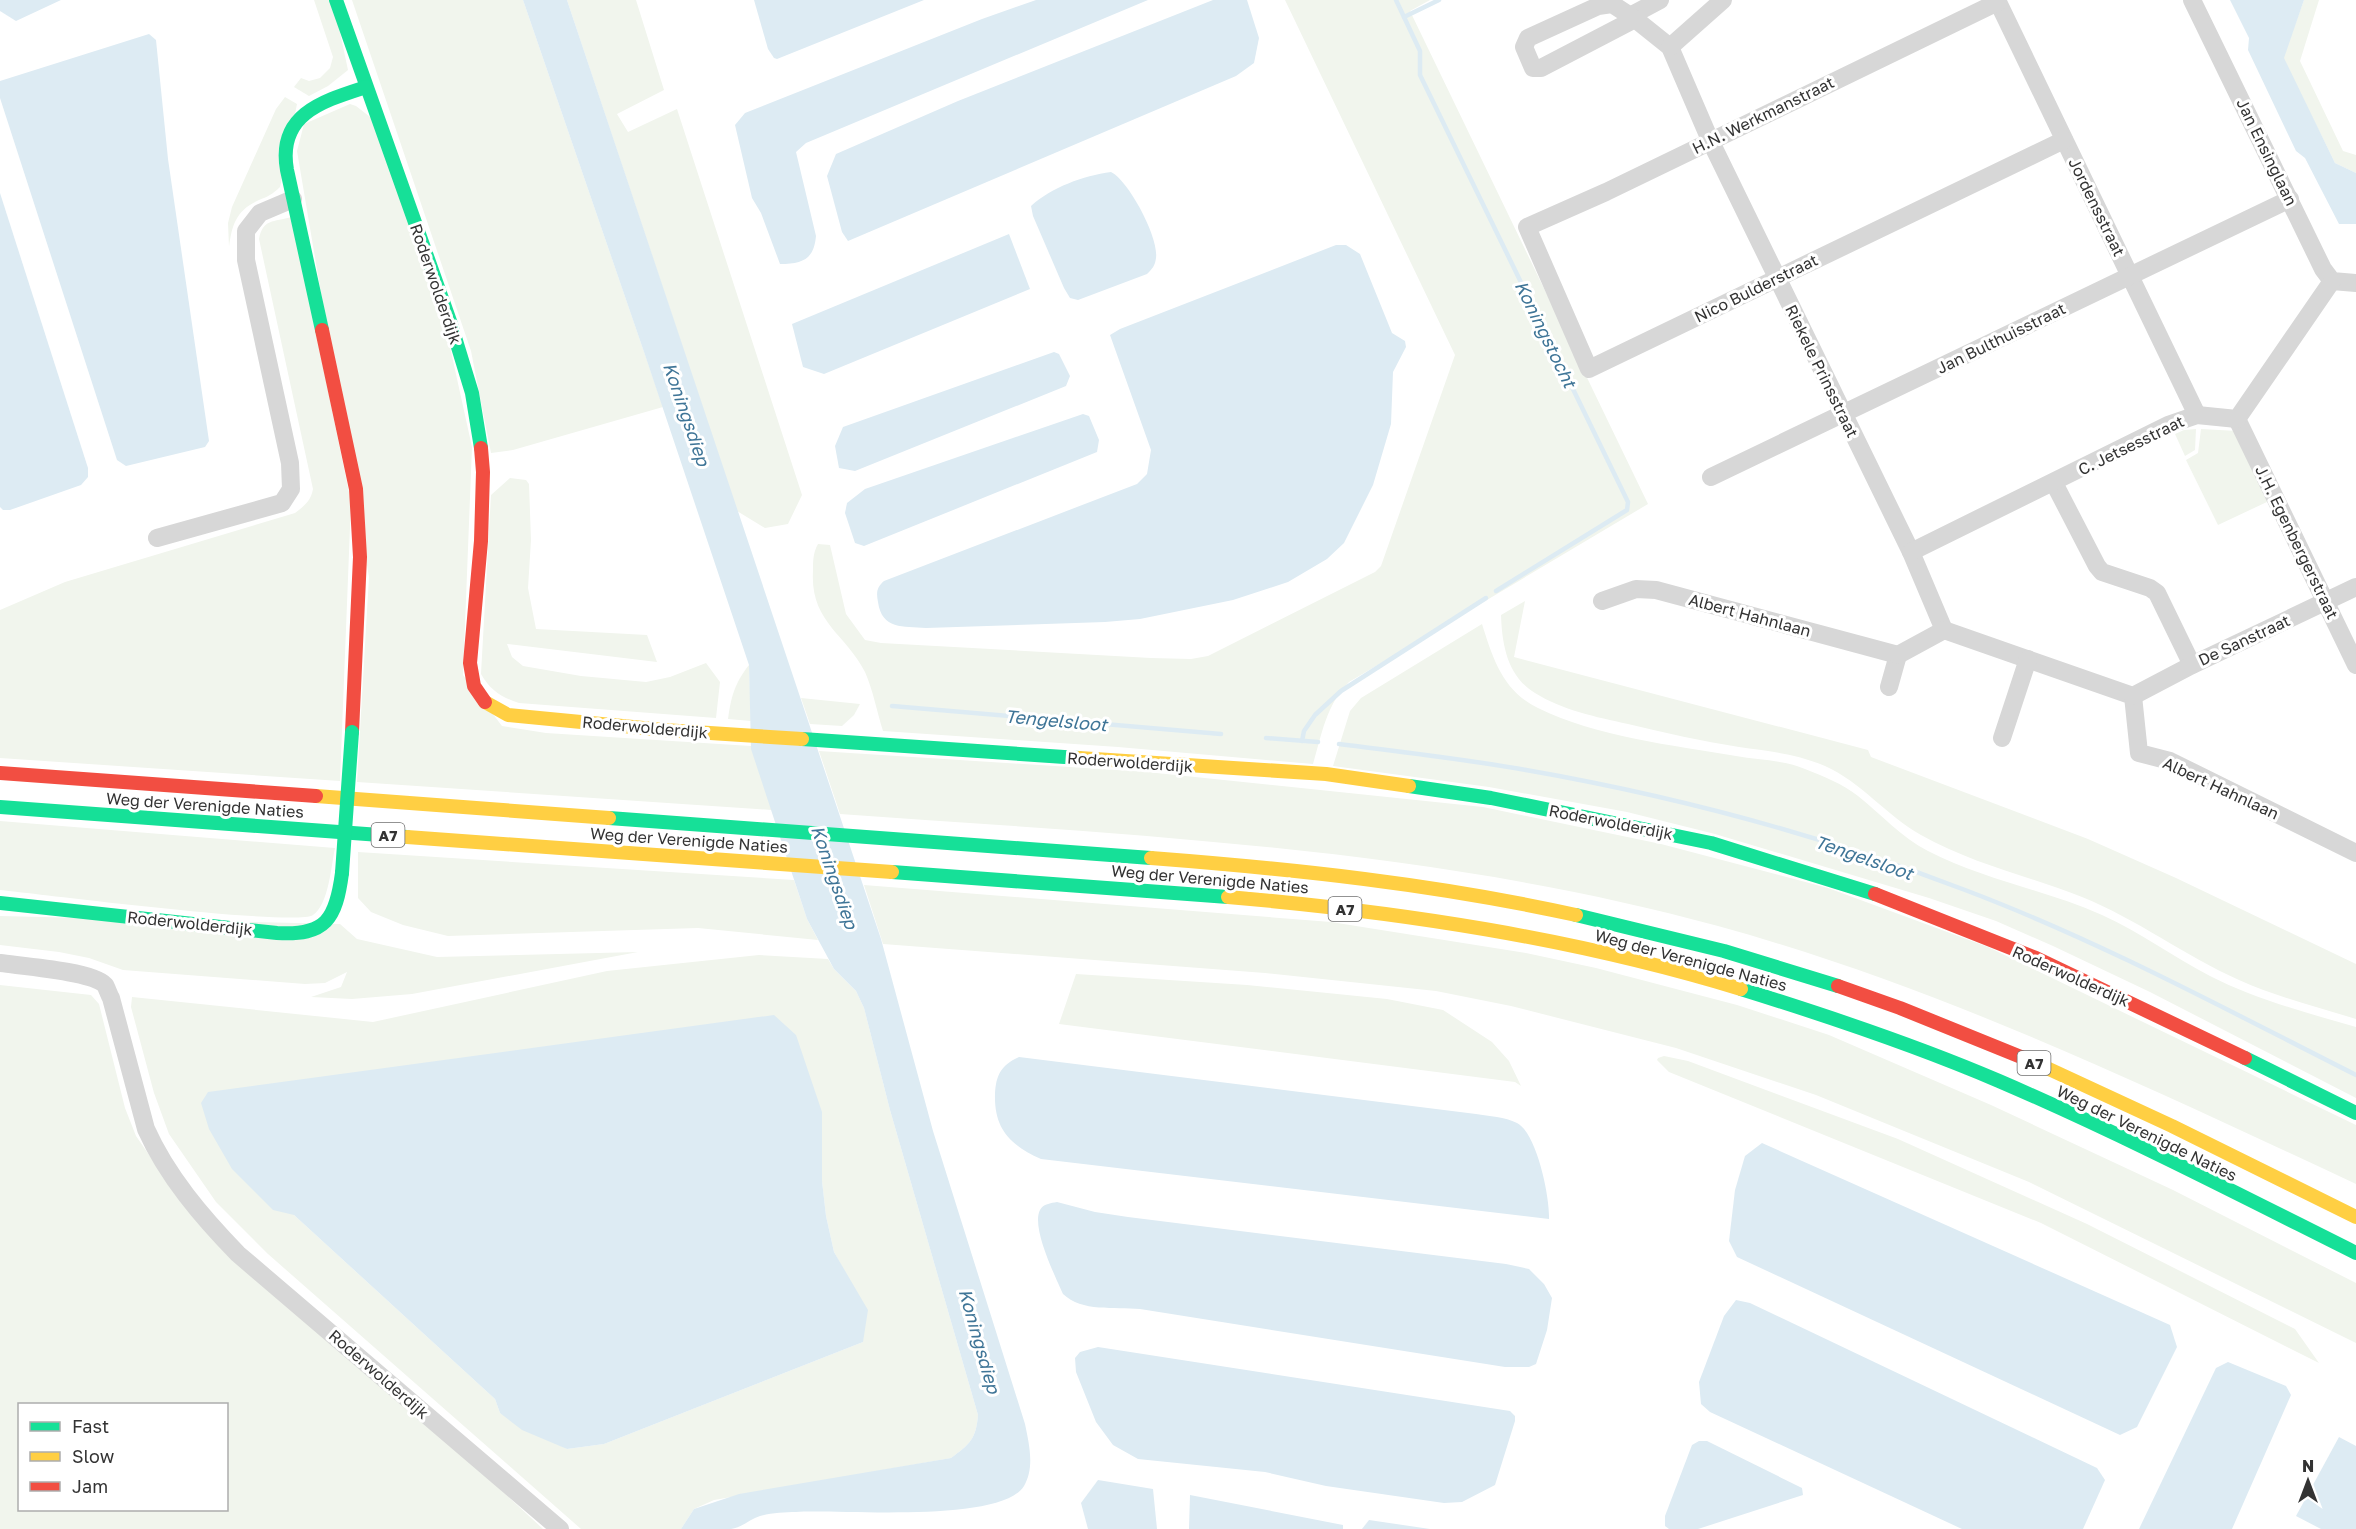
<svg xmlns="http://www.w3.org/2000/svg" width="2356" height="1529" viewBox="0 0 2356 1529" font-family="'Golos Text',sans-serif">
<rect width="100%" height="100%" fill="#fff"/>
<g fill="#f1f5ed" fill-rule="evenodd">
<path d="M 314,0 L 333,0 L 348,70 L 328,86 L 309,96 L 294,87 L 301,78 L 309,81 L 320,78 L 330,68 L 333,57 Z"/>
<path d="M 352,0 L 523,0 L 663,407 L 513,450 L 491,453 L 471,351 Z"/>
<path d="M 567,0 L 636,0 L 664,90 L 617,114 L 628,132 L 677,109 L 802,495 L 788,524 L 765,528 L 737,511 Z"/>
<path d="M 1285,0 L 1430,0 L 1410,11 L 1648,504 L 1349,682 C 1326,705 1322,734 1313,764 L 1118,747 L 883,731 C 877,712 873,690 865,672 C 845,633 810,622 813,571 C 813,561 813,553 818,544 L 830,545 L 846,614 L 865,640 L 881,643 L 1151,658 L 1191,659 L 1208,656 L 1375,572 L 1381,566 L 1455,355 Z"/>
<path d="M 2304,0 L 2319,0 L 2300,61 L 2343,151 L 2356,155 L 2356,173 L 2335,163 L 2283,58 Z"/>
<path d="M 285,97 L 297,104 L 280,187 C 273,194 267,197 259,200 C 236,210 232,225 229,247 L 228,223 L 232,207 L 276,109 Z"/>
<path d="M 350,104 L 356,106 L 374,120 L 450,347 L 472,447 L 463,675 L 502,726 L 546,733 L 751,746 L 772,810 L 357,782 L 369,577 L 297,151 L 304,124 Z"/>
<path d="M 292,217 L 351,502 L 340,781 L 0,758 L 0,610 L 65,582 L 295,513 C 304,506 311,501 313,489 L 259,239 C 263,219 273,222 292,217 Z"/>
<path d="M 2196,429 L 2195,450 L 2185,456 L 2175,434 L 2184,430 Z"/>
<path d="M 2201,429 L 2237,431 L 2269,501 L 2218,525 L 2186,460 L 2198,453 Z"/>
<path d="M 510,478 L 526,480 L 529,484 L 531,540 L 528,588 L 536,629 L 647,635 L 657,662 L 507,644 L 512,657 L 523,666 L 581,676 L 646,682 L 670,677 L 706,663 L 720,682 L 716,718 L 519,703 C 501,697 491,691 481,674 L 491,495 Z"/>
<path d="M 1525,601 L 1514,657 L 1868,750 L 1871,757 L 2088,839 L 2176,878 L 2356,964 L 2356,1019 C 2317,1007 2277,997 2239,980 C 2185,956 2137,919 2082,897 C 2029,876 1972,864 1921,835 C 1887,816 1861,782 1825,766 C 1798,754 1768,751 1739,747 C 1702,741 1665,733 1628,724 C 1596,717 1562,710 1535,693 C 1507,676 1502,644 1501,615 Z"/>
<path d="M 1482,624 C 1493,659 1503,691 1538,708 C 1597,737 1672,745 1736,756 C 1759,760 1784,760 1805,769 C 1823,776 1843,784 1858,796 C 1882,815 1901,837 1928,851 C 1984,880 2046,890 2102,915 C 2140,932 2173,957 2210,976 C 2255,999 2307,1013 2356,1027 L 2356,1098 L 2150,992 L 2053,946 L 1996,921 L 1929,898 L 1715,834 L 1627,812 L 1489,787 L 1333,766 L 1350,711 L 1361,698 Z"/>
<path d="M 749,665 L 751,721 L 728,719 C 731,696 735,683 749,665 Z"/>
<path d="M 801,698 L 860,704 L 854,715 L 842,726 L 810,724 Z"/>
<path d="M 819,751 L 1147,772 L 1483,807 L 1661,844 L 1828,888 L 1988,947 L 2356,1125 L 2356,1184 C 2148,1087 1940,987 1718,926 C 1434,848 1132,835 840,814 Z"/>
<path d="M 0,821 L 335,848 C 331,866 329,904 313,915 C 295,927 40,894 0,890 Z"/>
<path d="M 358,852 L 794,880 L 807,919 L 818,940 L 698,928 L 448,936 L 403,925 L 371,912 L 358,898 Z"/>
<path d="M 864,885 L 1331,922 L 1526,953 L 1596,968 L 1737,1005 L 1829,1035 L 1991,1105 L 2173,1190 L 2356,1283 L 2356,1343 L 2029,1182 L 1816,1095 L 1676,1048 L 1511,1006 L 1436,991 L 1265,973 L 883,944 Z"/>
<path d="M 0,916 L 340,924 L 357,939 L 437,957 L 638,952 L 412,994 L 352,999 L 311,997 L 341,987 L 347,972 L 325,983 L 305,984 L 123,970 L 89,958 L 59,952 L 0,945 Z"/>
<path d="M 759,955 L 828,959 L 834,969 L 856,991 L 864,1008 L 890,1110 L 978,1415 C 976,1439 970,1444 951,1458 L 714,1500 L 694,1509 L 681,1529 L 581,1529 L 268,1254 L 216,1202 L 169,1134 L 154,1093 L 131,1007 L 132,997 L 373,1022 L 607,971 ZM 822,1181 L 826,1216 L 834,1252 L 850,1281 L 863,1342 L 604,1444 L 567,1449 L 500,1413 L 495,1399 L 294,1215 Z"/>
<path d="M 1076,974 L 1247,985 L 1387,999 L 1443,1010 L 1492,1042 L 1509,1061 L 1521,1086 L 1515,1082 L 1059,1024 Z"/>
<path d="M 0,985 L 91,995 L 99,1004 L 125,1108 L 136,1136 L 165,1178 L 543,1529 L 0,1529 ZM 20,1404 L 226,1404 L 226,1510 L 20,1510 Z"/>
<path d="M 1664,1056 L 1688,1061 L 1898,1139 L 2087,1224 L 2295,1329 L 2319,1363 L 2041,1223 L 1669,1072 L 1657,1060 L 1658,1058 Z"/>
</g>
<g fill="#ddebf3">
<path d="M 0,0 L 61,0 L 16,21 L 0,11 Z"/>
<path d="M 523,0 L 567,0 L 881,939 L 933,1131 L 1025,1424 C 1029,1444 1035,1467 1024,1486 C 1001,1524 838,1509 796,1512 C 785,1512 771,1513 760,1516 C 750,1519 741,1528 731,1529 C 715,1529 697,1529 681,1529 L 694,1509 L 739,1494 L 951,1458 C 970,1444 976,1439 978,1415 L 890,1110 L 864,1008 L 856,991 L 834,969 L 807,919 L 751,749 L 749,665 L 644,352 Z"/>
<path d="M 754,0 L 924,0 L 777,59 L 774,58 L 768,49 Z"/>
<path d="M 1036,0 L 1148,0 L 806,143 L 796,152 L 816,236 C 814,259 803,264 780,264 L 761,213 L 752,198 L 735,125 L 745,113 L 982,19 Z"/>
<path d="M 1213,0 L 1247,0 L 1259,38 L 1254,63 L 1236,76 L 848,241 L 842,232 L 827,176 L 836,154 L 958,101 Z"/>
<path d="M 2230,0 L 2304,0 L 2284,58 L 2335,163 L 2356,173 L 2356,224 L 2339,224 L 2305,158 L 2296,151 L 2248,50 L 2249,38 Z"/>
<path d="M 149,34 L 156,40 L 168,159 L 209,441 L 205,447 L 126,466 L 117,460 L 0,98 L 0,81 Z"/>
<path d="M 1111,172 C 1129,181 1159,238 1156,258 C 1155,266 1152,269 1147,274 L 1078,300 L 1070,298 L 1064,288 L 1033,216 L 1031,206 C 1052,187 1083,176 1111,172 Z"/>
<path d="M 0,193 L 88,468 L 88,477 L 81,485 L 10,510 L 3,510 L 0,507 Z"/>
<path d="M 1009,234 L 1030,289 L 824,374 L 803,367 L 792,324 Z"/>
<path d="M 1336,245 L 1346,245 L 1360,254 L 1392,333 L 1405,341 L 1406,347 L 1393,372 L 1391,424 L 1373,485 L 1344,543 L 1327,559 L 1288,582 L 1233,600 L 1140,619 L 1105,622 L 926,628 C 903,626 882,630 878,602 C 876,592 877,587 884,581 L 1137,484 L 1147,474 L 1151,450 L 1110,335 L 1120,329 Z"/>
<path d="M 1054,352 L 1059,354 L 1070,376 L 1066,386 L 855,471 L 839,468 L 835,446 L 843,427 Z"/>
<path d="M 1083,414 L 1089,416 L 1099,440 L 1097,452 L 864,546 L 855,543 L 845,513 L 847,503 L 865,489 Z"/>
<path d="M 774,1015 L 796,1035 L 822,1112 L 822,1181 L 826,1216 L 834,1252 L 868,1310 L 863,1342 L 604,1444 L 567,1449 L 522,1430 L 500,1413 L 495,1399 L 294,1215 L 273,1210 L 232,1169 L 209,1129 L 201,1103 L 208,1092 Z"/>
<path d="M 1019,1057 L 1476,1114 C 1489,1116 1505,1117 1517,1123 C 1537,1133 1550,1198 1549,1219 L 1041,1159 C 1010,1145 994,1129 995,1094 C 996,1075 1001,1065 1019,1057 Z"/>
<path d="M 1762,1143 L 2170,1325 L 2177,1347 L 2137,1427 L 2120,1435 L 1737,1257 L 1729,1241 L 1735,1190 L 1745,1156 Z"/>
<path d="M 1057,1202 L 1095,1212 L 1128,1217 L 1506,1264 L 1529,1269 L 1544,1284 L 1552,1298 L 1547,1330 L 1536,1364 L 1529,1367 L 1505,1367 L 1140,1309 C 1114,1307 1082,1312 1063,1294 C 1055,1276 1031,1227 1040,1210 C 1043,1204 1051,1203 1057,1202 Z"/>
<path d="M 1736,1300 L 1750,1303 L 2097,1468 L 2105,1480 L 2083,1529 L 1962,1529 L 1710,1412 L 1701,1404 L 1699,1382 L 1724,1316 Z"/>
<path d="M 1098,1347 L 1510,1411 L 1515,1416 L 1515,1421 L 1495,1485 L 1462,1502 L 1444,1503 L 1326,1486 L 1265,1472 L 1138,1459 L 1113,1445 L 1096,1422 L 1076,1372 L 1075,1358 L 1080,1352 Z"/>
<path d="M 2228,1362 L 2286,1386 L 2291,1395 L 2232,1529 L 2139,1529 L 2216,1368 Z"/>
<path d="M 2339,1437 L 2356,1446 L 2356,1529 L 2321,1529 L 2296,1516 Z"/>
<path d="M 1699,1441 L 1707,1441 L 1802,1488 L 1803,1495 L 1698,1529 L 1669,1529 L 1665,1526 L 1665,1516 L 1692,1445 Z"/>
<path d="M 1098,1480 L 1153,1489 L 1157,1529 L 1088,1529 L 1081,1503 Z"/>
<path d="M 1190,1495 L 1343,1525 L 1343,1529 L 1189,1529 Z"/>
<path d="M 1369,1520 L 1430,1529 L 1362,1529 Z"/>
</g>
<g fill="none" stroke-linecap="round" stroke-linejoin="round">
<g stroke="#ddebf3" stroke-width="4.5">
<path d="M 1396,0 L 1404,17 L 1439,0"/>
<path d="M 1404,17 L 1420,51 L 1420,75 L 1628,502 L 1627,510 L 1496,591"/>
<path d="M 892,706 L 1221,734"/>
<path d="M 1266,738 L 1318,742"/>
<path d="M 1302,741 L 1304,731 L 1315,715 L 1341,691 L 1486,598"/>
<path d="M 1339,744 C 1401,752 1464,759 1526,770 C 1675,796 1824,836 1965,890 C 2100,941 2227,1010 2356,1075"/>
</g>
<g stroke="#d7d7d7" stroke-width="18">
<path d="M 1997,0 L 2197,415"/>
<path d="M 2192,0 L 2323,269 L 2332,281 L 2356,283"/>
<path d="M 1998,2 L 1606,192 L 1527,227 L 1589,369 L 2064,140"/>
<path d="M 1630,16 L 1660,0"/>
<path d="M 1635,19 L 1612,4 L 1598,6 L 1528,38 L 1524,47 L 1533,68 L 1541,68 L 1635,19 L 1670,47 L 1710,140 L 1911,552 L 1944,630"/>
<path d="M 1670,47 L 1723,0"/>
<path d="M 2237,419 L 2356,665"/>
<path d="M 1711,477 L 2290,199"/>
<path d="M 2054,483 L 2097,566 L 2102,572 L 2150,588 L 2157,593 L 2192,665"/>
<path d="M 157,538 L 282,503 L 291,489 L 290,463 L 246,260 L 246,231 L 260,213 L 293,199"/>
<path d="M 1911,552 L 2168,425 L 2197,415 L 2237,419 L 2332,281"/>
<path d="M 1602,601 L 1636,589 L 1656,590 L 1898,655 L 1889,687"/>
<path d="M 1898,655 L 1944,630 L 2133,696 L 2139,753 L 2170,761 L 2356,853"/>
<path d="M 2133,696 L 2192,665 L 2356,587"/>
<path d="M 2002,738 L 2028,659"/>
<path d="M 0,963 C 21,966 92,971 105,985 C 107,988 109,995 111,998 L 146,1129 C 167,1176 202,1217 238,1254 L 560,1529"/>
</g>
<g stroke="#16e098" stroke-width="14">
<path d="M 336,0 L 450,321 L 472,393 L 481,448"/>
<path d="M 322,330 L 287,170 C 277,114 323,101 366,87"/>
<path d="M 802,739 L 1079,758"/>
<path d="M 1409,786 L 1491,798 L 1711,843 L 1875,894"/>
<path d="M 0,807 L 407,837"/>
<path d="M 609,818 L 1151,858"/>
<path d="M 892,872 L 1228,897"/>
<path d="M 0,903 L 277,933 C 326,936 336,919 342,873"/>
<path d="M 1576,915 L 1724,951 L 1838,986"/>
<path d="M 1741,989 C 1828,1016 1915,1045 1999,1081 C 2120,1133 2238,1194 2356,1253"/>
<path d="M 2245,1058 L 2356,1113"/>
</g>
<g stroke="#ffcf43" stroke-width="14">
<path d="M 485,702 L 508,715 L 664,730 L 802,739"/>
<path d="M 1079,758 L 1326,774 L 1409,786"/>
<path d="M 316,796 L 609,818"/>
<path d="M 407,837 L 892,872"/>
<path d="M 1151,858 C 1294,869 1435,884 1576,915"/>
<path d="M 1228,897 C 1402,912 1574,938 1741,989"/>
<path d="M 2036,1063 L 2172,1126 L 2356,1217"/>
</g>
<g stroke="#f24e42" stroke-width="14">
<path d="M 322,330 L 356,489 L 360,557 L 352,732"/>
<path d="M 481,448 L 483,472 L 481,541 L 470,663 L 474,686 L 485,702"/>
<path d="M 0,773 L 316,796"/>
<path d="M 1875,894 L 2036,958 L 2245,1058"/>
<path d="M 1838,986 L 1900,1008 L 2036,1063"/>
</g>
<path stroke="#16e098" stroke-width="14" d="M 342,873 L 352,732"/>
</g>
<g text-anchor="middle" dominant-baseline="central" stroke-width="6" stroke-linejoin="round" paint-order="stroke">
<g fill="#fff" stroke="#707070" stroke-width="1.5">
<rect x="371.5" y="823" width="33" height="24" rx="4.5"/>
<rect x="1328.5" y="897" width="33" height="24" rx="4.5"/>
<rect x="2017.5" y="1051" width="33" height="24" rx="4.5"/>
</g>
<g font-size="15" font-weight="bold" fill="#333">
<text x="388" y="835">A7</text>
<text x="1345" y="909">A7</text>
<text x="2034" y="1063">A7</text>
</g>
<g font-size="16" fill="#333" stroke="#fff">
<text transform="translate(1763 115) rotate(-26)">H.N. Werkmanstraat</text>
<text transform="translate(2267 152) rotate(64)">Jan Ensinglaan</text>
<text transform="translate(2097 207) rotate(64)">Jordensstraat</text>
<text transform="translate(436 284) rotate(71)">Roderwolderdijk</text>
<text transform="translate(1756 288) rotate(-26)">Nico Bulderstraat</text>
<text transform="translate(2001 338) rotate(-26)">Jan Bulthuisstraat</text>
<text transform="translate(1822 371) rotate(64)">Riekele Prinsstraat</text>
<text transform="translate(2131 445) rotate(-26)">C. Jetsesstraat</text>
<text transform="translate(2297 542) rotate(64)">J.H. Egenbergerstraat</text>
<text transform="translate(1750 615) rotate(15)">Albert Hahnlaan</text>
<text transform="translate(2244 640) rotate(-25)">De Sanstraat</text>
<text transform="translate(645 727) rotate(5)">Roderwolderdijk</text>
<text transform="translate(1130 762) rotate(4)">Roderwolderdijk</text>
<text transform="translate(2221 788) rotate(25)">Albert Hahnlaan</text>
<text transform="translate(205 805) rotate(4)">Weg der Verenigde Naties</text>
<text transform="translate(1611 822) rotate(11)">Roderwolderdijk</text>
<text transform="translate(689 840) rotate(4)">Weg der Verenigde Naties</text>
<text transform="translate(1210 879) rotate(5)">Weg der Verenigde Naties</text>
<text transform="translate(190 923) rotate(6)">Roderwolderdijk</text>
<text transform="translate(1691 960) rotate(15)">Weg der Verenigde Naties</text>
<text transform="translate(2071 976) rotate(24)">Roderwolderdijk</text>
<text transform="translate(2147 1133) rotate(26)">Weg der Verenigde Naties</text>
<text transform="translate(379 1374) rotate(41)">Roderwolderdijk</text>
</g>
<g font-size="18" font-style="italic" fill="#3f7597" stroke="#fff">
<text transform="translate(1546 334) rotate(64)">Koningstocht</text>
<text transform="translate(687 414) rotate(71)">Koningsdiep</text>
<text transform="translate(1056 720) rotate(5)">Tengelsloot</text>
<text transform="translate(1864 857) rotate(19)">Tengelsloot</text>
<text transform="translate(835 877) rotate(71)">Koningsdiep</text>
<text transform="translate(980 1341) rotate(74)">Koningsdiep</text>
</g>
</g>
<rect x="18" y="1403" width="210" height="108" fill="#ffffff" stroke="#adadad" stroke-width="1.5"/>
<rect x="30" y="1422" width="30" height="9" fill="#16e098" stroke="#adadad" stroke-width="1.5"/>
<text x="72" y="1433" font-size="18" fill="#333333">Fast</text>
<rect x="30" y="1452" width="30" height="9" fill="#ffcf43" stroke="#adadad" stroke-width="1.5"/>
<text x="72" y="1463" font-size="18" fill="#333333">Slow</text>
<rect x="30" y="1482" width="30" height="9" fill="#f24e42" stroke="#adadad" stroke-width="1.5"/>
<text x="72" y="1493" font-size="18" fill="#333333">Jam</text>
<g transform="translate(2308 1481)" stroke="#ffffff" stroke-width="4.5" paint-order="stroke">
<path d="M0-4.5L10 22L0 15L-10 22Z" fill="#333333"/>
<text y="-9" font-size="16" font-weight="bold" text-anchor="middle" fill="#333333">N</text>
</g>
</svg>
